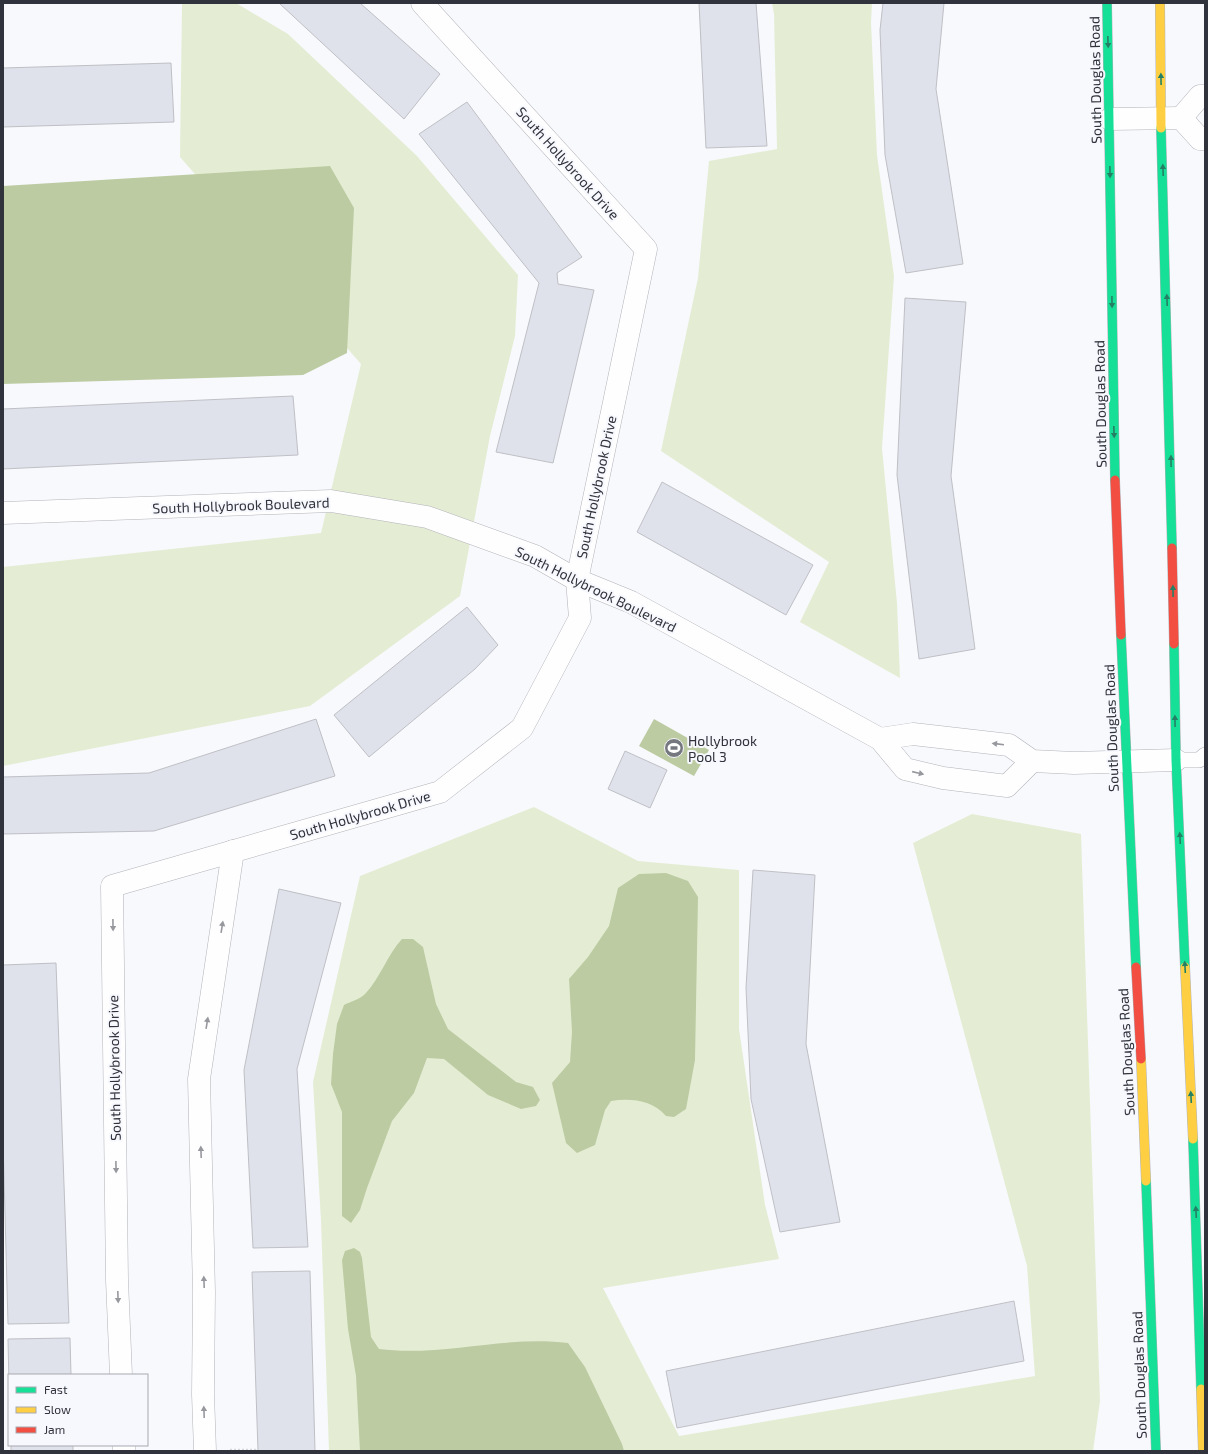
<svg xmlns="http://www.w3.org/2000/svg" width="1208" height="1454" viewBox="0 0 1208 1454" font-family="'Exo 2',sans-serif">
<rect width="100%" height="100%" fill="#f8f9fc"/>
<g fill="#e4edd4">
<path d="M 182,3 L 236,3 L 288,34 L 417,156 L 518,275 L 515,336 L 490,436 L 460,596 L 310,706 L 3,766 L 3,567 L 321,533 L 361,364 L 180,157 Z"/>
<path d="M 772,3 L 872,3 L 871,23 L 877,155 L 894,276 L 882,448 L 897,603 L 900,678 L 800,622 L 829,562 L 661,451 L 698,278 L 709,161 L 777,149 L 774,14 Z"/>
<path d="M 534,807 L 638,861 L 739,870 L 739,1029 L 765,1205 L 779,1259 L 603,1288 L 679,1436 L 1035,1376 L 1027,1266 L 913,843 L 972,814 L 1081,834 L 1100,1401 L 1093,1451 L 329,1451 L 321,1221 L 313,1082 L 360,876 Z"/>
</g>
<g fill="#bccba2">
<path d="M 330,166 L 354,208 L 347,353 L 303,375 L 3,384 L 3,186 Z"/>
<path d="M 654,719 L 709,750 L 694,776 L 639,746 Z"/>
<path d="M 666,873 L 688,881 L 698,897 L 695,1060 L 686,1109 L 674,1117 L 666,1116 C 652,1100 631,1098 611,1101 L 605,1110 L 595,1145 L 577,1153 L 566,1143 L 552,1083 L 570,1062 L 572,1032 L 569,979 L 588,957 L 609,926 L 618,888 L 639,874 Z"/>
<path d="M 402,939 L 413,939 L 423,947 L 436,1004 L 448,1029 L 516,1082 L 533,1087 L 540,1100 L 536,1106 L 521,1109 L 488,1095 L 444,1059 L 427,1058 L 414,1093 L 392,1121 L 367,1188 L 360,1210 L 351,1223 L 342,1216 L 342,1112 L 331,1084 L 333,1054 L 337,1024 L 344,1005 C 350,1002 360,999 365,994 C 381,977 387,955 402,939 Z"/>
<path d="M 354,1248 L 360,1252 L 362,1258 L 371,1337 L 379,1349 C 442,1357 505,1335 568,1343 L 585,1367 L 622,1444 L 624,1451 L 360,1451 L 356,1376 L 348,1329 L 342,1260 L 345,1251 Z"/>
</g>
<g fill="#dfe1eb" stroke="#bfc0c6">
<path d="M 279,3 L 360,3 L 440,74 L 404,119 Z"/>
<path d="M 699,3 L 756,3 L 767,146 L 706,148 Z"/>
<path d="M 883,3 L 944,3 L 936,89 L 963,264 L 906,273 L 885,155 L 880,30 Z"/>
<path d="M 171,63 L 174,122 L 3,127 L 3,68 Z"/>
<path d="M 467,102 L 582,257 L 557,273 L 558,284 L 594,290 L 553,463 L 496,452 L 539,283 L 419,134 Z"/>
<path d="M 905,298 L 966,302 L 951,476 L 975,649 L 919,659 L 897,475 Z"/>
<path d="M 293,396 L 298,455 L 3,469 L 3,409 Z"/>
<path d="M 662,482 L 813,565 L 786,615 L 637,532 Z"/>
<path d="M 467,607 L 498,645 L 475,669 L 369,757 L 334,715 Z"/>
<path d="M 316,719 L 335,776 L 154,831 L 3,834 L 3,777 L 149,773 Z"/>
<path d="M 625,751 L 667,770 L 650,808 L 608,789 Z"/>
<path d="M 753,870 L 815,875 L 806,1044 L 840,1222 L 780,1232 L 751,1099 L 746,988 Z"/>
<path d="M 279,889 L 341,903 L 297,1069 L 308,1247 L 253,1248 L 244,1070 Z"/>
<path d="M 56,963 L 69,1323 L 8,1324 L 3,1140 L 3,965 Z"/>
<path d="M 310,1271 L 315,1451 L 258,1451 L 252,1272 Z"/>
<path d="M 1014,1301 L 1024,1361 L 677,1428 L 666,1371 Z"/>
<path d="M 70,1338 L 71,1375 L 9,1375 L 9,1387 L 8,1339 Z"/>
<rect x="11" y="1445" width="62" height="6"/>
</g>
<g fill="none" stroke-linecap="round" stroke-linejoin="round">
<defs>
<path id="lane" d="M 1176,760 L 1199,760 L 1205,755"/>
<g id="street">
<path d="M 1181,118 L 1200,96 L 1205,96"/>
<path d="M 1110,119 L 1181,118 L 1200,139 L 1205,139"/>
<path d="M 3,513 L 331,501 L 427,517 L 535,556 L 577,580 L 631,602 L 880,739 L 905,769 L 943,778 L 1007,786 L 1032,761"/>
<path d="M 880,739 L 913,734 L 1009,745 L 1032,761 L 1074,763 L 1176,760"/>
<path d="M 121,1375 L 117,1280 L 112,886 L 440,792 L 522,728 L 580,618 L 577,580 L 646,249 L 422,3"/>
<path d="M 124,1445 L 124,1451"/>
<path d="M 205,1451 L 203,1394 L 204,1292 L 199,1079 L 233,851"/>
</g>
<g id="fast">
<path d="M 1107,3 L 1115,480"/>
<path d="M 1161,128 L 1172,548"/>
<path d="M 1121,635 L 1136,967"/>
<path d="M 1174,644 L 1176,760 L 1185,967"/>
<path d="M 1193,1139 L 1201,1389"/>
<path d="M 1146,1181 L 1156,1451"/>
</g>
<g id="slow">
<path d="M 1160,3 L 1161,128"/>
<path d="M 1185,967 L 1193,1139"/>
<path d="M 1141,1059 L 1146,1181"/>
<path d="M 1201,1389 L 1203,1451"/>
</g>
<g id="jam">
<path d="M 1115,480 L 1121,635"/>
<path d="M 1172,548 L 1174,644"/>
<path d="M 1136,967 L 1141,1059"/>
</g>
</defs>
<use href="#lane" stroke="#b2b3b9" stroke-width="16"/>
<use href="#street" stroke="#b2b3b9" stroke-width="23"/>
<use href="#fast" stroke="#b2b3b9" stroke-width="10"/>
<use href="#slow" stroke="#b2b3b9" stroke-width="10"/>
<use href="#jam" stroke="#b2b3b9" stroke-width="10"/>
<path stroke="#d7d7db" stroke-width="2.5" stroke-dasharray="2 2" stroke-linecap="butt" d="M 230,1450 L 258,1450"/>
<use href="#lane" stroke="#fefeff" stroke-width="15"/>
<use href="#street" stroke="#fefeff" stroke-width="22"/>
<use href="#fast" stroke="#16e098" stroke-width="9"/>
<use href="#slow" stroke="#ffcf43" stroke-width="9"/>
<use href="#jam" stroke="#f24e42" stroke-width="9"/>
</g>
<defs><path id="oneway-solid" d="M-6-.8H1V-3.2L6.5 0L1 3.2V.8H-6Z"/></defs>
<g fill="#248065">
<use href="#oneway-solid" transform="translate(1108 42) rotate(88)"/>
<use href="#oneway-solid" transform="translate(1161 79) rotate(-91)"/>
<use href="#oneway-solid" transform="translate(1163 170) rotate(-92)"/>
<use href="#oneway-solid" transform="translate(1110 172) rotate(89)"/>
<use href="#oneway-solid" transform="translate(1167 300) rotate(-92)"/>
<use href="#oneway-solid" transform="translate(1112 302) rotate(89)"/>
<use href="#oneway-solid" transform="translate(1114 432) rotate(88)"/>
<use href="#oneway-solid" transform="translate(1171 461) rotate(-91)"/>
<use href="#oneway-solid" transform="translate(1173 591) rotate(-91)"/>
<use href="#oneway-solid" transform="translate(1175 721) rotate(-91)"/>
<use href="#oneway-solid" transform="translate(1180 838) rotate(-93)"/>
<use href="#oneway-solid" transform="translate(1185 967) rotate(-93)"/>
<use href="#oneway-solid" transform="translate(1191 1097) rotate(-93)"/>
<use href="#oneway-solid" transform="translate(1196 1212) rotate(-93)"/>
</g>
<g fill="#97989e">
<use href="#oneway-solid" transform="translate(998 744) rotate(-173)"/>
<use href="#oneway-solid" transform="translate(918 773) rotate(13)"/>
<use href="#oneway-solid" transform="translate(113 925) rotate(89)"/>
<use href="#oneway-solid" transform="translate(222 927) rotate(-81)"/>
<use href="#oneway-solid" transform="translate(207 1023) rotate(-81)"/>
<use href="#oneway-solid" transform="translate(201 1152) rotate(-92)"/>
<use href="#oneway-solid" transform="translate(116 1167) rotate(89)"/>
<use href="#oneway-solid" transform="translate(204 1282) rotate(-92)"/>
<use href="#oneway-solid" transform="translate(118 1297) rotate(88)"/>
<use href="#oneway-solid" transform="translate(204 1412) rotate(-92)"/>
</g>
<defs>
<symbol id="stadium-disc" viewBox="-11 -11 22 22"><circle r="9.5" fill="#76787f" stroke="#f7f8fd"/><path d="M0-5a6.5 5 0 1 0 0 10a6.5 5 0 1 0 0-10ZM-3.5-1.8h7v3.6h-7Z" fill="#fff"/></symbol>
</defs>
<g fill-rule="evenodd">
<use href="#stadium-disc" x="663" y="737" width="22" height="22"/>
</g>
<g text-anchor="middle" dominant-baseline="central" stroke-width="4" stroke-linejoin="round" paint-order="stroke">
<g font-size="14" fill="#30323c" stroke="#f7f8fd">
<text transform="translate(1095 80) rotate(-91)">South Douglas Road</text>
<text transform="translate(568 163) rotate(48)">South Hollybrook Drive</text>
<text transform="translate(1100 404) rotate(-91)">South Douglas Road</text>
<text transform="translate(596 487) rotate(-78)">South Hollybrook Drive</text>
<text transform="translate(241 505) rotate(-2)">South Hollybrook Boulevard</text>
<text transform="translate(596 589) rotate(26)">South Hollybrook Boulevard</text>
<text transform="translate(1111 728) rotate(-92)">South Douglas Road</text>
<text transform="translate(360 815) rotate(-16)">South Hollybrook Drive</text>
<text transform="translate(1126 1052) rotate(-93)">South Douglas Road</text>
<text transform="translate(114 1068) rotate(-91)">South Hollybrook Drive</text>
<text transform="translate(1139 1375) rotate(-92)">South Douglas Road</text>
</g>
<g font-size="14" fill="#30323c" stroke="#f7f8fd" text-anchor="start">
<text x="688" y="740">Hollybrook<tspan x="688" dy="16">Pool 3</tspan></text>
</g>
</g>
<rect width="1208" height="1454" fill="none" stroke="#30323c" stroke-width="8"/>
<rect x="8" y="1374" width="140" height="72" fill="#f7f8fd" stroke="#a7a9b0"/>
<rect x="16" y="1387" width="20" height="6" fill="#16e098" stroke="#a7a9b0"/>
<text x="44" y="1394" font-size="12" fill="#30323c">Fast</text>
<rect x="16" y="1407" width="20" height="6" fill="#ffcf43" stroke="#a7a9b0"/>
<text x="44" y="1414" font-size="12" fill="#30323c">Slow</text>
<rect x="16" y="1427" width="20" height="6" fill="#f24e42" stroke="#a7a9b0"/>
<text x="44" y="1434" font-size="12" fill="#30323c">Jam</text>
</svg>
